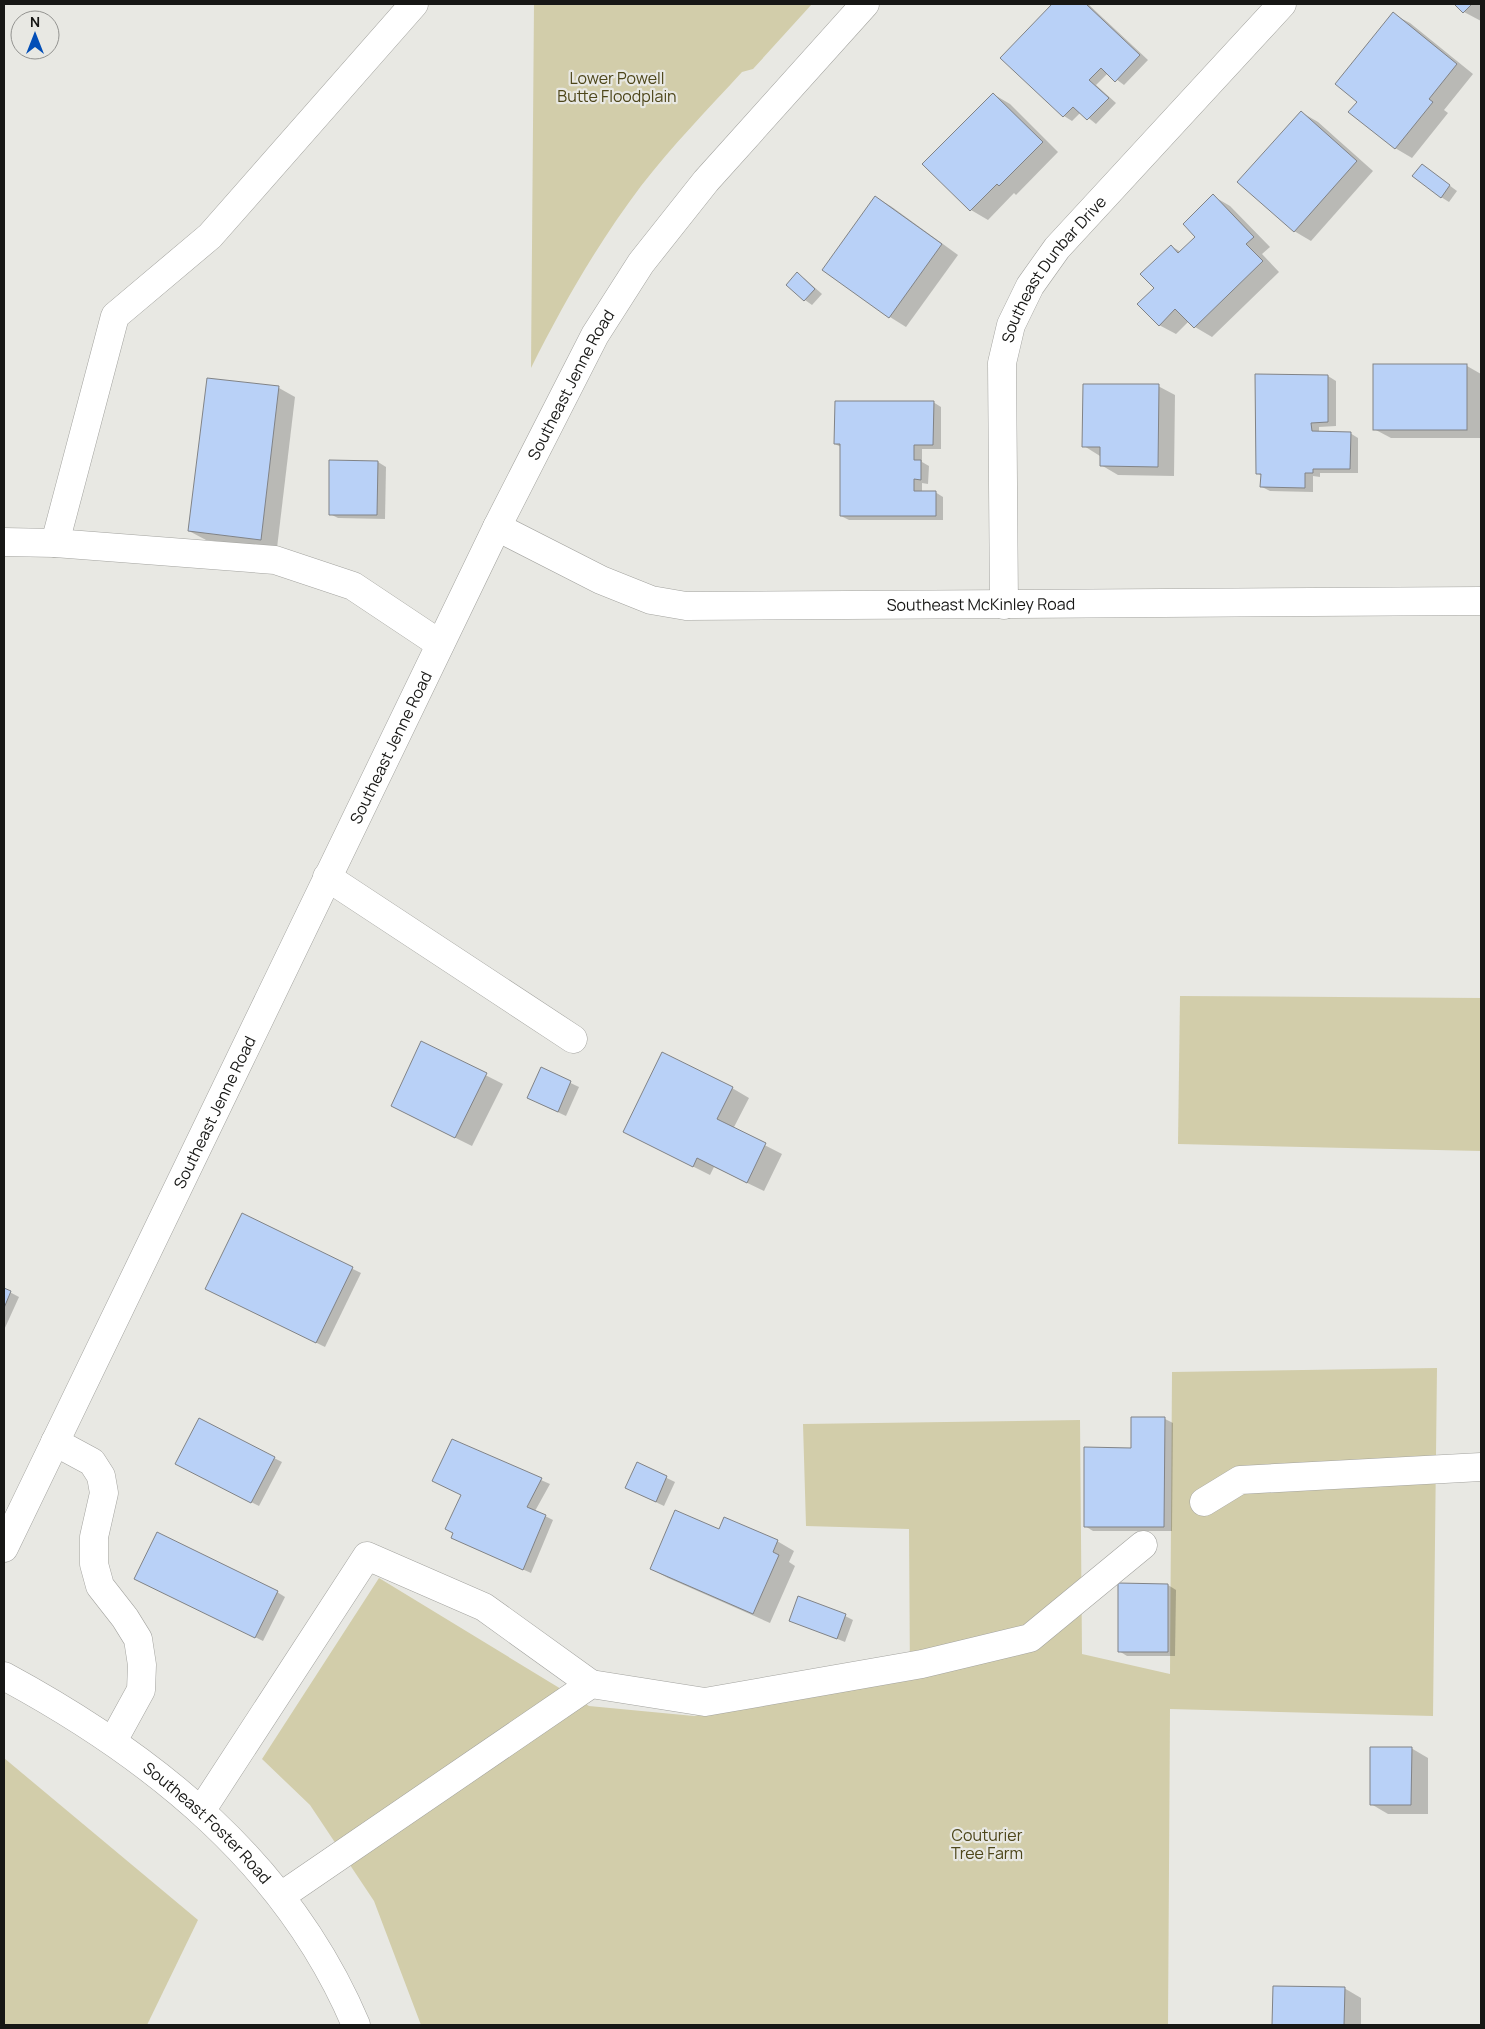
<svg xmlns="http://www.w3.org/2000/svg" width="1485" height="2029" viewBox="0 0 1485 2029" font-family="Manrope,sans-serif">
<rect width="100%" height="100%" fill="#e8e8e3"/>
<g fill="#d2cdaa">
<path d="M 534,4 L 812,4 L 753,69 L 742,72 C 708,109 672,146 641,186 C 598,243 563,304 531,368 Z"/>
<path d="M 1180,996 L 1481,998 L 1481,1151 L 1178,1144 Z"/>
<path d="M 1437,1368 L 1433,1716 L 1170,1709 L 1168,2025 L 421,2025 L 374,1901 L 310,1805 L 262,1759 L 379,1578 L 589,1706 L 694,1716 L 910,1680 L 909,1529 L 806,1526 L 803,1424 L 1080,1420 L 1082,1654 L 1170,1674 L 1172,1372 Z"/>
<path d="M 4,1758 L 198,1920 L 147,2025 L 4,2025 Z"/>
</g>
<g fill="#0003">
<path d="M 1053,4 L 1088,4 L 1148,60 L 1124,85 L 1108,73 L 1096,85 L 1116,103 L 1096,124 L 1081,112 L 1072,121 L 1064,116 L 1002,58 Z"/>
<path d="M 1455,4 L 1481,4 L 1481,21 L 1464,12 Z"/>
<path d="M 1393,14 L 1410,23 L 1473,74 L 1444,110 L 1448,113 L 1412,158 L 1395,148 L 1358,102 Z"/>
<path d="M 993,94 L 1010,104 L 1058,152 L 1016,195 L 1014,193 L 988,220 L 971,210 L 924,164 Z"/>
<path d="M 1301,112 L 1318,122 L 1373,171 L 1311,241 L 1294,231 Z"/>
<path d="M 1422,165 L 1457,191 L 1449,202 L 1441,197 Z"/>
<path d="M 1213,196 L 1230,206 L 1270,247 L 1262,254 L 1279,272 L 1212,337 L 1195,327 L 1189,321 L 1176,334 L 1159,325 L 1155,288 L 1171,246 L 1181,252 L 1197,237 Z"/>
<path d="M 876,197 L 892,207 L 958,255 L 906,327 L 890,317 Z"/>
<path d="M 797,274 L 805,279 L 822,294 L 812,305 L 805,300 Z"/>
<path d="M 1467,366 L 1481,374 L 1481,438 L 1391,438 L 1374,429 Z"/>
<path d="M 1328,376 L 1336,381 L 1336,426 L 1319,427 L 1319,433 L 1350,433 L 1358,438 L 1358,473 L 1320,473 L 1320,477 L 1313,476 L 1313,492 L 1270,491 L 1262,487 L 1262,476 L 1257,473 Z"/>
<path d="M 1158,386 L 1175,395 L 1174,476 L 1118,475 L 1101,465 L 1100,456 L 1084,446 Z"/>
<path d="M 279,388 L 295,397 L 277,548 L 206,540 L 189,531 Z"/>
<path d="M 933,402 L 941,407 L 941,449 L 922,449 L 922,462 L 929,466 L 928,484 L 922,483 L 922,492 L 935,492 L 943,497 L 943,520 L 849,520 L 841,516 L 841,447 L 835,444 Z"/>
<path d="M 331,461 L 378,462 L 386,467 L 385,519 L 338,518 L 330,514 Z"/>
<path d="M 422,1043 L 503,1084 L 472,1146 L 409,1115 Z"/>
<path d="M 541,1069 L 579,1087 L 566,1116 L 536,1102 Z"/>
<path d="M 732,1088 L 749,1098 L 733,1129 L 782,1154 L 764,1191 L 714,1167 L 710,1175 L 624,1132 Z"/>
<path d="M 243,1215 L 361,1273 L 325,1347 L 215,1293 Z"/>
<path d="M 4,1289 L 19,1297 L 4,1330 Z"/>
<path d="M 1165,1419 L 1173,1423 L 1172,1531 L 1093,1531 L 1085,1526 L 1132,1449 Z"/>
<path d="M 452,1441 L 550,1484 L 535,1511 L 553,1520 L 531,1573 L 461,1542 L 463,1495 Z"/>
<path d="M 274,1458 L 282,1462 L 259,1506 L 185,1468 Z"/>
<path d="M 638,1464 L 675,1482 L 664,1506 L 626,1488 Z"/>
<path d="M 720,1530 L 777,1541 L 794,1551 L 789,1562 L 795,1566 L 770,1623 L 668,1578 L 651,1569 Z"/>
<path d="M 144,1583 L 277,1592 L 285,1597 L 263,1641 Z"/>
<path d="M 1168,1585 L 1176,1590 L 1175,1656 L 1127,1656 L 1119,1651 Z"/>
<path d="M 845,1616 L 853,1620 L 845,1642 L 790,1620 Z"/>
<path d="M 1411,1748 L 1428,1758 L 1428,1814 L 1388,1814 L 1371,1804 Z"/>
<path d="M 1274,1987 L 1344,1988 L 1361,1998 L 1361,2025 L 1274,2025 Z"/>
</g>
<g fill="#b9d1f7" stroke="#818386">
<path d="M 1052,4 L 1086,4 L 1140,55 L 1115,82 L 1101,68 L 1089,80 L 1109,98 L 1087,120 L 1073,107 L 1063,117 L 1000,58 Z"/>
<path d="M 1454,4 L 1472,4 L 1463,13 Z"/>
<path d="M 1393,12 L 1457,64 L 1429,99 L 1433,102 L 1395,149 L 1348,112 L 1357,102 L 1335,84 Z"/>
<path d="M 993,93 L 1043,142 L 999,186 L 997,184 L 970,211 L 922,164 Z"/>
<path d="M 1301,111 L 1357,161 L 1294,232 L 1237,182 Z"/>
<path d="M 1422,164 L 1450,185 L 1441,198 L 1412,176 Z"/>
<path d="M 1213,194 L 1254,237 L 1246,244 L 1263,261 L 1194,328 L 1175,309 L 1159,326 L 1137,304 L 1154,288 L 1140,274 L 1171,245 L 1178,253 L 1195,237 L 1183,224 Z"/>
<path d="M 875,196 L 942,244 L 889,318 L 822,270 Z"/>
<path d="M 797,272 L 815,289 L 804,301 L 786,285 Z"/>
<rect x="1373" y="364" width="94" height="66"/>
<path d="M 1255,374 L 1328,375 L 1328,422 L 1311,423 L 1312,431 L 1351,432 L 1350,469 L 1313,469 L 1313,473 L 1305,473 L 1305,488 L 1260,487 L 1261,474 L 1256,474 Z"/>
<path d="M 207,378 L 279,386 L 261,540 L 188,531 Z"/>
<path d="M 1083,384 L 1159,384 L 1158,467 L 1100,466 L 1100,447 L 1082,447 Z"/>
<path d="M 835,401 L 934,401 L 933,445 L 914,445 L 914,460 L 921,460 L 921,480 L 914,479 L 914,491 L 936,491 L 936,516 L 840,516 L 840,444 L 834,444 Z"/>
<path d="M 329,460 L 378,461 L 377,515 L 329,515 Z"/>
<path d="M 421,1041 L 487,1073 L 455,1138 L 391,1106 Z"/>
<path d="M 662,1052 L 733,1087 L 717,1119 L 766,1143 L 747,1183 L 697,1158 L 693,1167 L 623,1132 Z"/>
<path d="M 541,1067 L 571,1081 L 558,1112 L 527,1098 Z"/>
<path d="M 242,1213 L 353,1267 L 316,1343 L 205,1289 Z"/>
<path d="M 4,1288 L 11,1291 L 4,1308 Z"/>
<path d="M 1131,1417 L 1165,1417 L 1164,1527 L 1084,1527 L 1084,1447 L 1131,1448 Z"/>
<path d="M 199,1418 L 275,1457 L 251,1503 L 175,1464 Z"/>
<path d="M 452,1439 L 542,1478 L 527,1507 L 546,1515 L 523,1570 L 451,1538 L 453,1533 L 445,1529 L 461,1495 L 432,1481 Z"/>
<path d="M 637,1462 L 667,1476 L 656,1502 L 625,1488 Z"/>
<path d="M 675,1510 L 719,1529 L 724,1517 L 778,1540 L 773,1552 L 779,1555 L 753,1614 L 650,1569 Z"/>
<path d="M 157,1532 L 278,1591 L 255,1638 L 134,1579 Z"/>
<path d="M 1118,1583 L 1168,1584 L 1168,1652 L 1118,1652 Z"/>
<path d="M 798,1596 L 846,1614 L 837,1639 L 789,1621 Z"/>
<path d="M 1370,1747 L 1412,1747 L 1411,1805 L 1370,1805 Z"/>
<path d="M 1273,1986 L 1345,1987 L 1344,2025 L 1272,2025 Z"/>
</g>
<g fill="none" stroke-linecap="round" stroke-linejoin="round">
<defs>
<g id="minor">
<path id="s1" d="M 497,527 L 601,580 L 651,600 L 686,606 L 1481,601"/>
<path d="M 4,542 L 55,543 L 275,560 L 353,586 L 440,644"/>
<path d="M 55,543 L 115,316 L 210,236 L 414,4"/>
<path id="s2" d="M 1004,605 L 1002,363 L 1011,325 L 1030,286 L 1057,248 L 1282,4"/>
<path d="M 327,877 L 573,1039"/>
<path d="M 55,1442 L 92,1462 L 101,1476 L 104,1493 L 94,1537 L 94,1564 L 100,1586 L 125,1618 L 138,1639 L 142,1665 L 141,1690 L 113,1741"/>
<path d="M 1204,1502 L 1240,1480 L 1481,1467"/>
<path d="M 201,1811 L 367,1556 L 484,1607 L 591,1684"/>
<path d="M 281,1896 L 591,1684 L 705,1702 L 922,1664 L 1030,1638 L 1143,1545"/>
</g>
<g id="major">
<path id="s3" d="M 4,1548 L 497,527 L 595,335 L 641,263 L 706,181 L 865,4"/>
<path id="s4" d="M 4,1676 C 154,1757 288,1864 356,2025"/>
</g>
</defs>
<use href="#minor" stroke="#a3a39f" stroke-width="29"/>
<use href="#major" stroke="#a3a39f" stroke-width="29"/>
<use href="#minor" stroke="#fff" stroke-width="28"/>
<use href="#major" stroke="#fff" stroke-width="28"/>
</g>
<g text-anchor="middle" dominant-baseline="central" stroke-width="4.5" stroke-linejoin="round" paint-order="stroke">
<g font-size="16" fill="#4d461a" stroke="#e8e8e3">
<text x="617" y="78">Lower Powell<tspan x="617" dy="18">Butte Floodplain</tspan></text>
<text x="987" y="1835">Couturier<tspan x="987" dy="18">Tree Farm</tspan></text>
</g>
<g font-size="16" fill="#171715" stroke="#e8e8e3">
<text stroke="none"><textPath href="#s2" startOffset="351">Southeast Dunbar Drive</textPath></text>
<text stroke="none"><textPath href="#s3" startOffset="1294">Southeast Jenne Road</textPath></text>
<text stroke="none"><textPath href="#s1" startOffset="501">Southeast McKinley Road</textPath></text>
<text stroke="none"><textPath href="#s3" startOffset="889">Southeast Jenne Road</textPath></text>
<text stroke="none"><textPath href="#s3" startOffset="484">Southeast Jenne Road</textPath></text>
<text stroke="none"><textPath href="#s4" startOffset="252">Southeast Foster Road</textPath></text>
</g>
</g>
<rect width="1485" height="2029" fill="none" stroke="#171715" stroke-width="10"/>
<g transform="translate(35 35)"><circle r="24" fill="#e8e8e3" stroke="#949491"/>
<path d="M0-4L9 19L0 12L-9 19Z" fill="#024eb7"/>
<text y="-8" font-size="14" font-weight="bold" text-anchor="middle" fill="#171715">N</text>
</g>
</svg>
